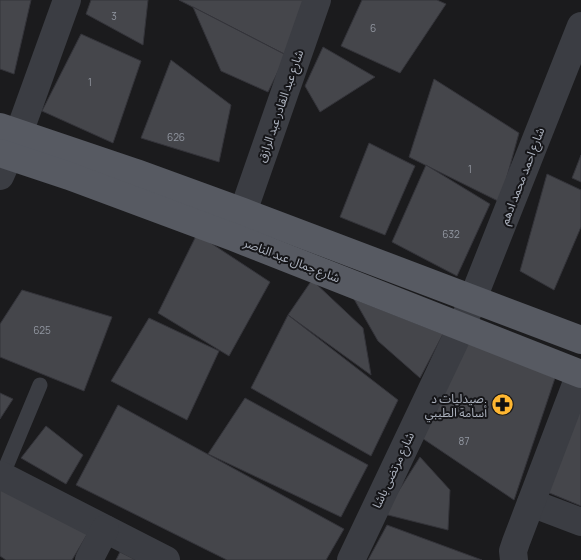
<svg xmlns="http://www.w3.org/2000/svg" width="581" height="560" viewBox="0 0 581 560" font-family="Manrope,'Noto Sans Arabic',sans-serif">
<rect width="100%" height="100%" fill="#1b1b1d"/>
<g fill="#45464b" stroke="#34343a">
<path d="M 0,0 L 31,0 L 14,74 L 0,69 Z"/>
<path d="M 91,0 L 148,0 L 143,45 L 86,14 Z"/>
<path d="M 179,0 L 308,0 L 286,55 Z"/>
<path d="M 362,0 L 437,0 L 446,4 L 400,73 L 341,46 Z"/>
<path d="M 193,7 L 286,55 L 268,92 L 221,71 Z"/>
<path d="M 81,34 L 141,61 L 113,143 L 42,111 Z"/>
<path d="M 323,47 L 375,77 L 320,112 L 305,86 Z"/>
<path d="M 171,60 L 231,105 L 219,162 L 141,138 Z"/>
<path d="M 434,79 L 519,133 L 500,202 L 409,157 Z"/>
<path d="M 369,143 L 415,166 L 385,235 L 340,217 Z"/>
<path d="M 581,155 L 581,182 L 572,178 Z"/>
<path d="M 426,165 L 490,204 L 457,276 L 392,242 Z"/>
<path d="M 547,174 L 581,190 L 581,227 L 554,290 L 520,271 Z"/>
<path d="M 197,234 L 270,282 L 229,356 L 158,313 Z"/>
<path d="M 312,280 L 363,328 L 371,375 L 288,315 Z"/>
<path d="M 22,290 L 112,317 L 84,391 L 0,357 L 0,324 Z"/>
<path d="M 354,299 L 443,334 L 420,378 L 378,341 Z"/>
<path d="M 288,315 L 398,400 L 371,456 L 251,388 Z"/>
<path d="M 149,318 L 219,351 L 187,420 L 111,381 Z"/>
<path d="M 464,338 L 555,378 L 514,500 L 422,438 Z"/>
<path d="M 0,393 L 13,399 L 0,419 Z"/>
<path d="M 245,398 L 368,465 L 341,517 L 208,454 Z"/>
<path d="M 118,405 L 344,529 L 326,560 L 227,560 L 76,485 Z"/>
<path d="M 581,405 L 581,506 L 547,492 Z"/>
<path d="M 46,426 L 83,455 L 66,484 L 21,458 Z"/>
<path d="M 420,457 L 450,490 L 448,530 L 384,514 Z"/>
<path d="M 0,476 L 88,533 L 72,560 L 6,560 L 0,556 Z"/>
<path d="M 387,525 L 482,560 L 368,560 Z"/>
<path d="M 120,552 L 136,560 L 116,560 Z"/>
</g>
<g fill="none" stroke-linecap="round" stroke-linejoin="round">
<path stroke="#3b3d43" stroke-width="15" d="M 2,476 L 40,385"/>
<g stroke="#3b3d43" stroke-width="28">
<path d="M 0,176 L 19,133 L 67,0"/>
<path d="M 243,212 L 317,0"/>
<path d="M 0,475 L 166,560"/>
<path d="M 531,503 L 581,522"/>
<path d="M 89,560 L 105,529"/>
<path d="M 351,560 L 462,326 L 581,26"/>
<path d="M 514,560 L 513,551 L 516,542 L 580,374"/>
</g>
<g stroke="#575a62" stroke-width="28">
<path d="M 0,127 L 136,173 L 243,212 L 581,340"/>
<path d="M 0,153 L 69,176 L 233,237 L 581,374"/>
</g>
</g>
<defs>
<symbol id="pharmacy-disc" viewBox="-11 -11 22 22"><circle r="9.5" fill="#ffb731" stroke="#161619"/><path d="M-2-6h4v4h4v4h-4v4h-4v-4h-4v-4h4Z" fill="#111"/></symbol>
</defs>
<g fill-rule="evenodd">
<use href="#pharmacy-disc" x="490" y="392" width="25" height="25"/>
</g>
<g text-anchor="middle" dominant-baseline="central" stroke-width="4" stroke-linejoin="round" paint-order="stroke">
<g font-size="10" fill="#9297a1">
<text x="114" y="16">3</text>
<text x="373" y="28">6</text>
<text x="90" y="82">1</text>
<text x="176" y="137">626</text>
<text x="470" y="169">1</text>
<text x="451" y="234">632</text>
<text x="42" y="330">625</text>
<text x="464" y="441">87</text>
</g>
<g font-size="12" fill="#acb2be" stroke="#161619">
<text transform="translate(280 106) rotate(-71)">شارع عبد القادر عبد الرازق</text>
<text transform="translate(522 176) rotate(-69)">شارع احمد محمد ادهم</text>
<text transform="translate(292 260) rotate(21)">شارع جمال عبد الناصر</text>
<text transform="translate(393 470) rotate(-65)">شارع مرتضى باشا</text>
</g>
<g font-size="12" fill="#acb2be" stroke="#161619" text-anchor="end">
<text x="487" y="398">صيدليات د.<tspan x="487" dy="14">أسامة الطيبي</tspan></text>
</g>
</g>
</svg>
